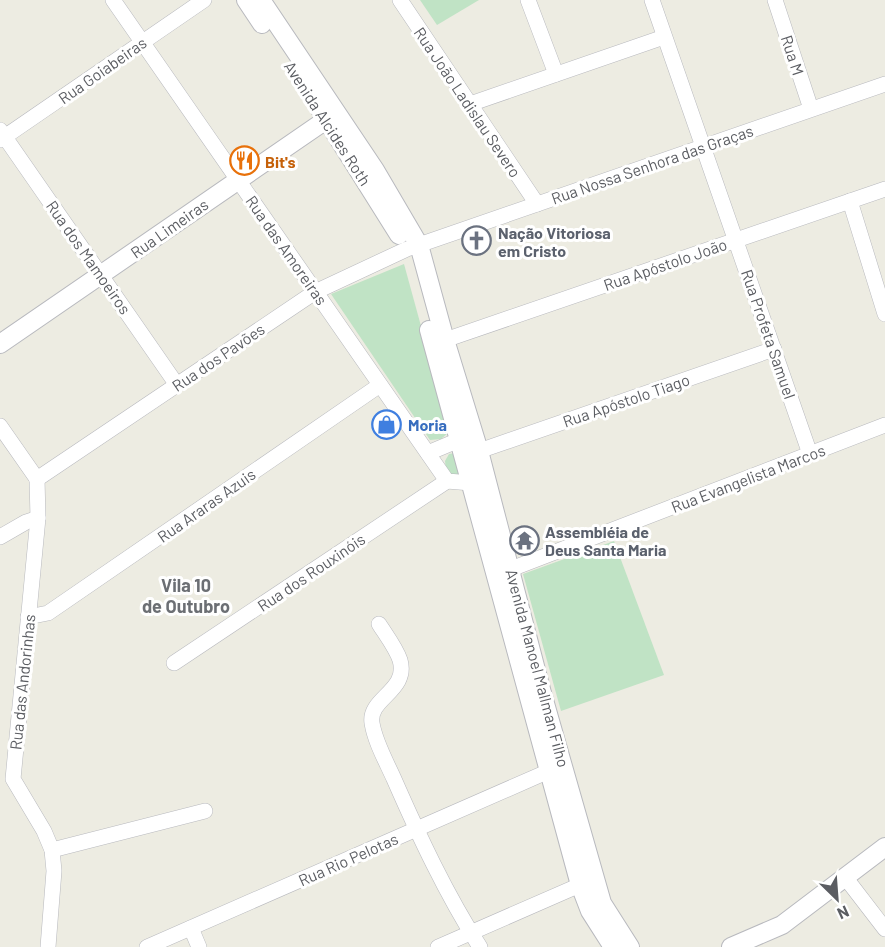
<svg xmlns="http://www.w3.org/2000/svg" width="885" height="947" viewBox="0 0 885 947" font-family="Barlow,sans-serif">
<rect width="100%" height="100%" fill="#edece2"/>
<g fill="#c0e3c5">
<path d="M 420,0 L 479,0 L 437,25 Z"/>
<path d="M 404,264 L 447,421 L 449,432 L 441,439 L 430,440 L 331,294 Z"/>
<path d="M 455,453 L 462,476 L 452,476 L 446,470 L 445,461 L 449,454 Z"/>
<path d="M 614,541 L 664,675 L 561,711 L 523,574 Z"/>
</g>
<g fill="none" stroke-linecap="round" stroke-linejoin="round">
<defs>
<g id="minor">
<path d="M 113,0 L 447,481 L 471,483 L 480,479"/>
<path d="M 400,0 L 537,204"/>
<path d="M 528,0 L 556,74"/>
<path d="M 652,0 L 810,454"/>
<path d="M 775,0 L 811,109"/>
<path d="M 470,104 L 664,37"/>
<path d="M 0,130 L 177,385"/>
<path d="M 0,140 L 204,0"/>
<path d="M 850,201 L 885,314"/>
<path d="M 445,340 L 885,189"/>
<path d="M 0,426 L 37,479"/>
<path d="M 479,451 L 774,349"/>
<path d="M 428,453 L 459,440"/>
<path d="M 37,479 L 315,292 L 407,249 L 885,84"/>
<path d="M 37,479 L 38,518 L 13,779 L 44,831 L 52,850 L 54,871 L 48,947"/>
<path d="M 0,537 L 26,522 L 38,518"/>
<path d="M 511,569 L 885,425"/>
<path d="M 28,617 L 48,613 L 380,385"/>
<path d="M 379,624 C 386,635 396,648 400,660 C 409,691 368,698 372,723 C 375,742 386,761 394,779 C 419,836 446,894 480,947"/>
<path d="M 174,663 L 447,481"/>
<path d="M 52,850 L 205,811"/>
<path d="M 845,877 L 885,929"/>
<path d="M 191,928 L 199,947"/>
<path d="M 147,947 L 549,771"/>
<path d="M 438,947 L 580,885"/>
</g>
<g id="tertiary">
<path d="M 246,0 L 262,24"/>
<path d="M 261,0 L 375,170 L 419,245 L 445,340 L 479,451 L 542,693 L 602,903 L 630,947"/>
<path d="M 318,106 L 399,235"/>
<path d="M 429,330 L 580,885 L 590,911 L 613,947"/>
<path d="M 0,344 L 336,113"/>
<path d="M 731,947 L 782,925 L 885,847"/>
</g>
</defs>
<use href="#minor" stroke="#b8b9be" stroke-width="16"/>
<use href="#tertiary" stroke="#b8b9be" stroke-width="20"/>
<use href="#minor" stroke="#fff" stroke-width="15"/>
<use href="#tertiary" stroke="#fff" stroke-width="18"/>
</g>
<defs>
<symbol id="restaurant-ring" viewBox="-11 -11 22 22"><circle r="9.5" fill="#fff" stroke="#e8710a" stroke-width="1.5"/><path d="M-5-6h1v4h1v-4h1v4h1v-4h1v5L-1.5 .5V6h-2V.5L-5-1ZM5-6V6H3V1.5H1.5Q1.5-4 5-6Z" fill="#e8710a"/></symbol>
<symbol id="church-ring" viewBox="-11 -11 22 22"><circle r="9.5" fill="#fff" stroke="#6b7280" stroke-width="1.5"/><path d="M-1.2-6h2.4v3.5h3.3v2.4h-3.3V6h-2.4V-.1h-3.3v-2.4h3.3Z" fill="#6b7280"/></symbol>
<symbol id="shop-ring" viewBox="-11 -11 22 22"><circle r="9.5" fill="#fff" stroke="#3f7fe0" stroke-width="1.5"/><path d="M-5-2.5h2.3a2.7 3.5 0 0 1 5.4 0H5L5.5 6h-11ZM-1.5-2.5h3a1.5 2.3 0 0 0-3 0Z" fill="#3f7fe0"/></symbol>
<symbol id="temple-ring" viewBox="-11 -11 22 22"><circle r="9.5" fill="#fff" stroke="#6b7280" stroke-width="1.5"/><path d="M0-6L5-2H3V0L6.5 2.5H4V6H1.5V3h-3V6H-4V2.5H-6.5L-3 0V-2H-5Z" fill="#6b7280"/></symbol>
</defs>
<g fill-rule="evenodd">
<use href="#restaurant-ring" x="228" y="144" width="33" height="33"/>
<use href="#church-ring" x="460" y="224" width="33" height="33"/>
<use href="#shop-ring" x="370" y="408" width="33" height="33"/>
<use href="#temple-ring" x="508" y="524" width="33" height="33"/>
</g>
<g text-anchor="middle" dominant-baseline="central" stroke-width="6" stroke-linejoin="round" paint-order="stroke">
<g font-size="16" fill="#5b5d62" stroke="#fff">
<text transform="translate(793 55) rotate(72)">Rua M</text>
<text transform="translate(102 70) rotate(-35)">Rua Goiabeiras</text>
<text transform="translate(468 102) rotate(56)">Rua João Ladislau Severo</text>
<text transform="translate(328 123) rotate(57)">Avenida Alcides Roth</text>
<text transform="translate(652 164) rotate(-19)">Rua Nossa Senhora das Graças</text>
<text transform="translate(169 228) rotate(-35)">Rua Limeiras</text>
<text transform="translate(287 250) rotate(55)">Rua das Amoreiras</text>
<text transform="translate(89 257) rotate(55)">Rua dos Mamoeiros</text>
<text transform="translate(665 264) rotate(-19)">Rua Apóstolo João</text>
<text transform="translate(769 334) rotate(71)">Rua Profeta Samuel</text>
<text transform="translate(218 357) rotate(-34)">Rua dos Pavões</text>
<text transform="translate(626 400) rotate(-19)">Rua Apóstolo Tiago</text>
<text transform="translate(748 478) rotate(-21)">Rua Evangelista Marcos</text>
<text transform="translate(206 505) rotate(-35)">Rua Araras Azuis</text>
<text transform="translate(311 572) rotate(-34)">Rua dos Rouxinóis</text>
<text transform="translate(538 668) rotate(75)">Avenida Manoel Mallman Filho</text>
<text transform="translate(22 682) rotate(-84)">Rua das Andorinhas</text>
<text transform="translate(348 859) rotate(-24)">Rua Rio Pelotas</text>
</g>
<g font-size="16" font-weight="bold" fill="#c56008" stroke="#fff" text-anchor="start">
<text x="265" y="161">Bit's</text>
</g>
<g font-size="16" font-weight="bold" fill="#5b616d" stroke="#fff" text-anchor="start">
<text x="498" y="232">Nação Vitoriosa<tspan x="498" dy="18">em Cristo</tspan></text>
<text x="545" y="531">Assembléia de<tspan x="545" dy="18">Deus Santa Maria</tspan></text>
</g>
<g font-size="16" font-weight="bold" fill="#366cbe" stroke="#fff" text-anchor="start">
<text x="408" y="424">Moria</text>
</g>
<g font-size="18" font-weight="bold" fill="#6c6f74" stroke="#fff">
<text x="186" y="585">Vila 10<tspan x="186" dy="21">de Outubro</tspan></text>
</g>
</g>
<g transform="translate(837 899) rotate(155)" stroke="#ffffff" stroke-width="4.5" paint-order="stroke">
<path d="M0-4.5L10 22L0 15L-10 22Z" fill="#5b5d62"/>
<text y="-9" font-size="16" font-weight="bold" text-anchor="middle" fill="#5b5d62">N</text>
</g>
</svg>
